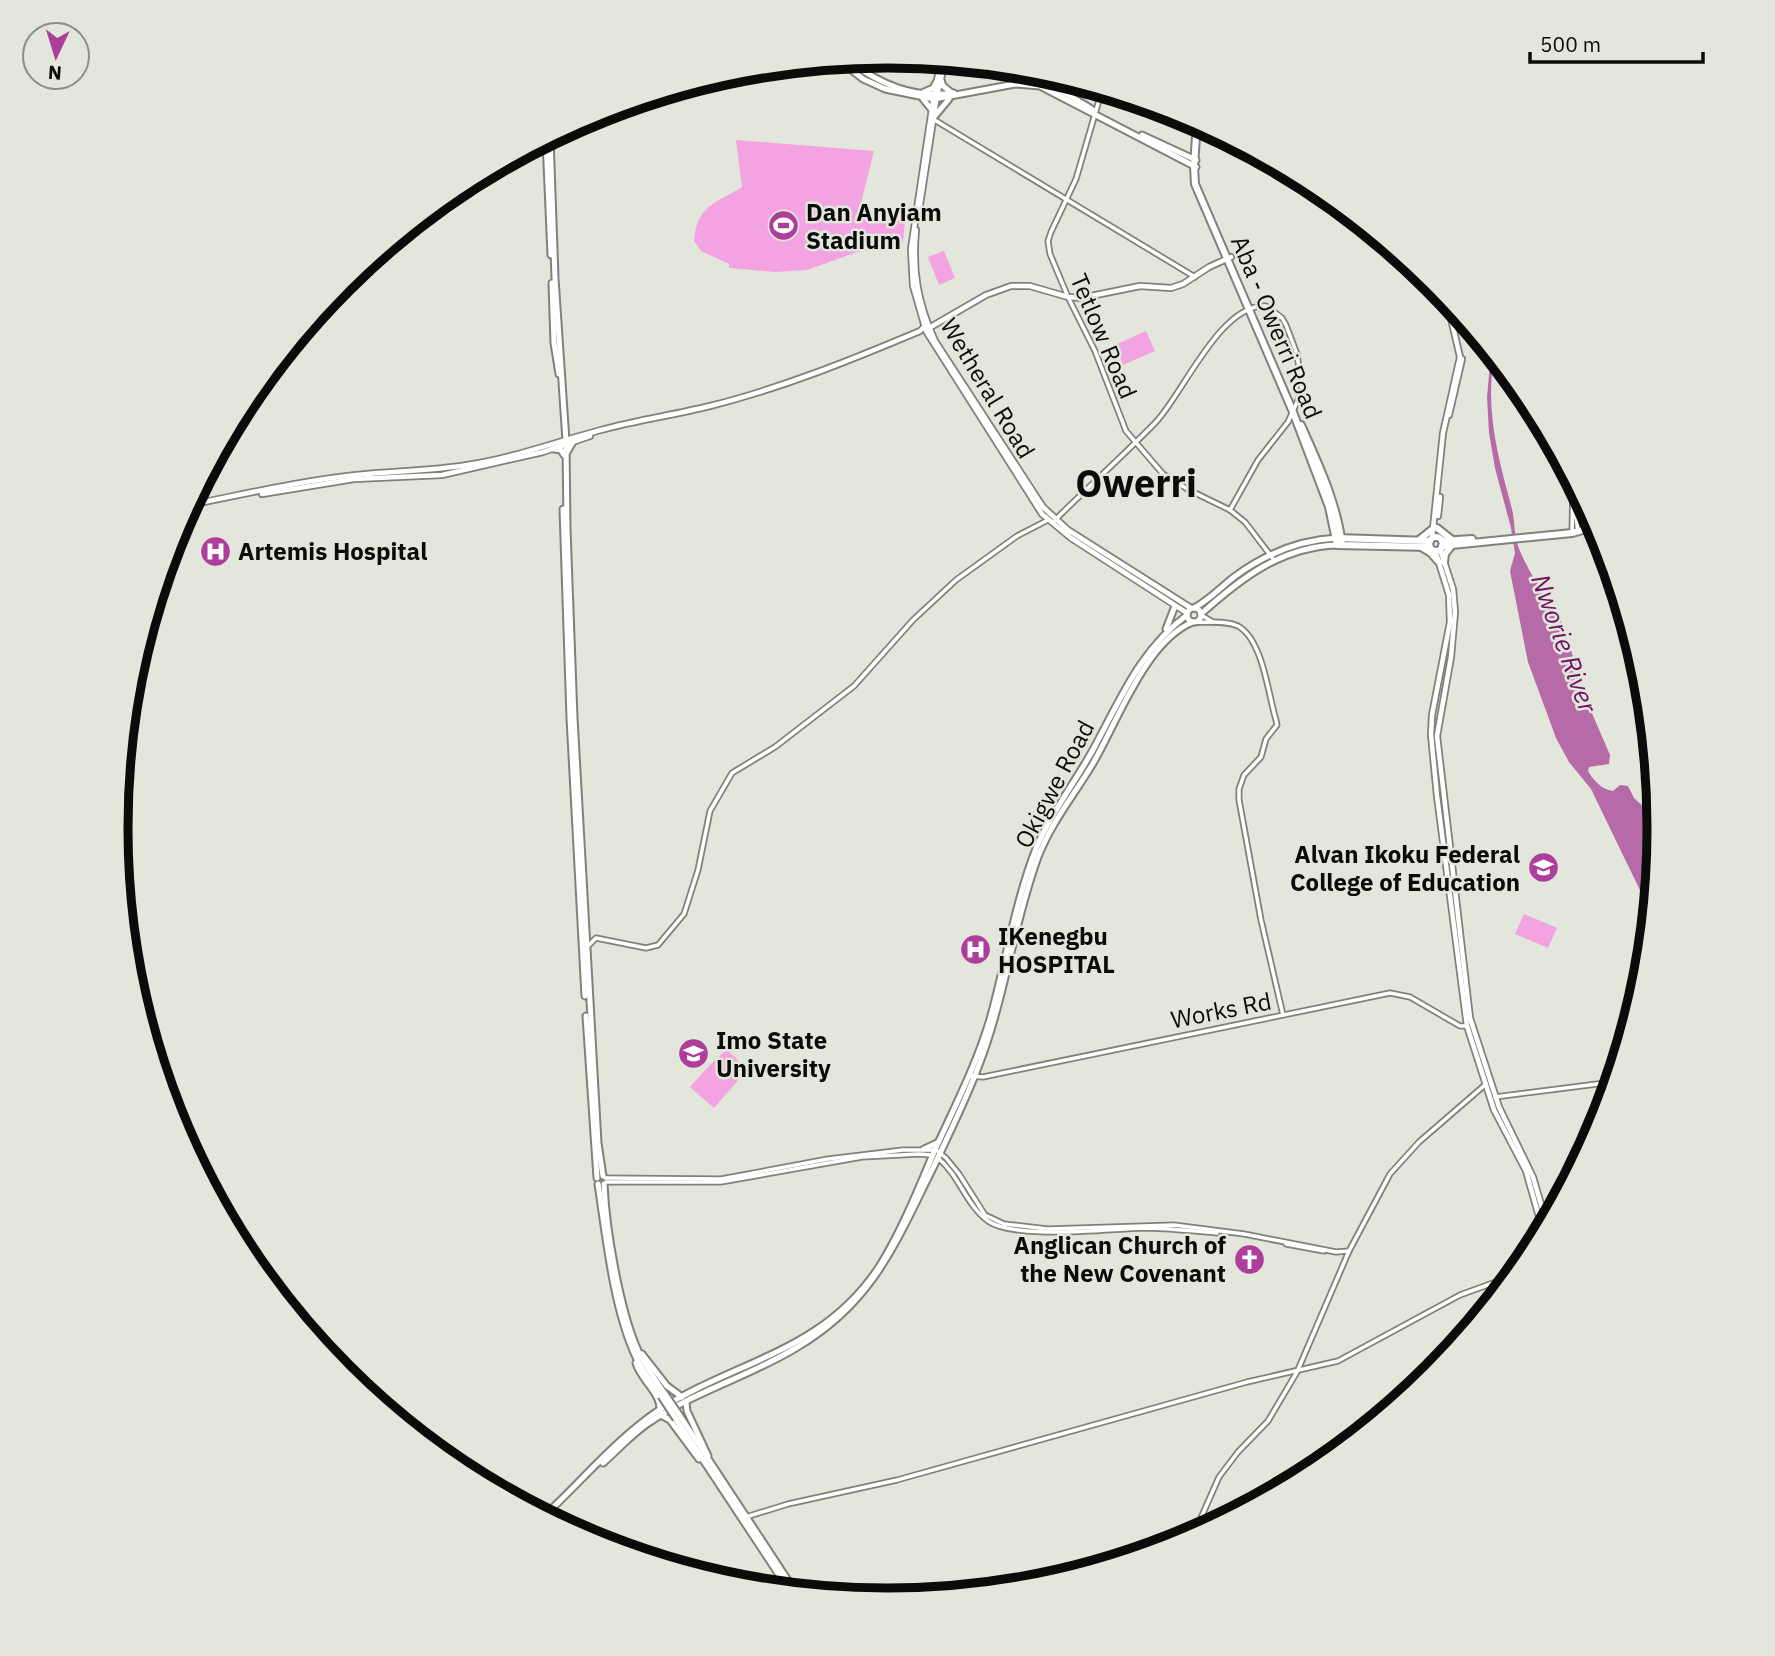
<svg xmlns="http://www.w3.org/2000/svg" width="1775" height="1656" viewBox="0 0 1775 1656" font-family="'IBM Plex Sans',sans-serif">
<rect width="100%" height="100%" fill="#e2e6db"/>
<g fill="#f3a3e2">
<path d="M 736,140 L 874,151 L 859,211 L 906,210 L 903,242 L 898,245 L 857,252 L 807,270 L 775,272 L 729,268 L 729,264 L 701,251 L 694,241 C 697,205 715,204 742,187 Z"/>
<path d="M 944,251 L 955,278 L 939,285 L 928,257 Z"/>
<path d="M 1146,331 L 1155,351 L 1123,365 L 1115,345 Z"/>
<path d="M 1524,914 L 1557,928 L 1548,948 L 1515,934 Z"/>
<path d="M 727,1049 L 747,1070 L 714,1108 L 690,1087 L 707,1068 Z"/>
</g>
<path fill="#b66ba8" d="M 1491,353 L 1494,357 C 1485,411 1498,457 1512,509 C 1515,521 1514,535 1518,546 C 1519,550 1532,577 1535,579 C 1539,583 1544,584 1547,589 C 1551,597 1552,607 1555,615 L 1559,617 L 1562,624 L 1580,677 L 1581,690 L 1589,697 L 1591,711 L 1610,755 L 1609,764 L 1589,767 L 1588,771 C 1594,781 1601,789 1613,791 L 1620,785 L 1628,786 L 1634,798 L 1646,809 L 1649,823 L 1659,834 L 1651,913 L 1591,789 L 1569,762 L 1556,738 L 1528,662 L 1510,571 L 1515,553 L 1511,528 L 1495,468 L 1489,433 L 1487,397 Z"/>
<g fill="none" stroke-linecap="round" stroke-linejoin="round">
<defs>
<g id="tertiary">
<path d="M 1102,90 L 1076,179 L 1051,232 L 1048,241 L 1050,254 L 1068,297 L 1095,351 L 1126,431 L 1163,474 L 1189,490 L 1230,510 L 1245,522 L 1274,560"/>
<path d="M 933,119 L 1195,277"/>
<path d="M 1577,488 L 1575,510 L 1578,532"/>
<path d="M 1055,520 C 1088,487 1123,456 1155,423 C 1182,396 1220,303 1266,306 L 1282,318 L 1286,325 L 1297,354 L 1302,391 L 1288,422 L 1258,460 L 1230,510"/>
<path d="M 1572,533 L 1573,480"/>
<path d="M 1201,615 L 1213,622"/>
<path d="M 1195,622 C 1209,623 1225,620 1238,626 C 1263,640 1268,694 1276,720 L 1277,725 L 1266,739 L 1261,757 L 1244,775 L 1239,789 L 1239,800 L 1261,920 L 1283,1015"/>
<path d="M 589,945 L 596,938 L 646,948 L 658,945 L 684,914 L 698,870 L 710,811 L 732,773 L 775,747 L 854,686 L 913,620 L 956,580 L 1017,536 L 1048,520"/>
<path d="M 970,1076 L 983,1077 L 1390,993 L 1410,997 L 1460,1026 L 1466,1026"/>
<path d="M 1495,1097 L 1613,1082"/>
<path d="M 938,1158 C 959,1175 966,1205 988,1221 C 1016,1240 1107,1229 1142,1228 C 1167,1228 1192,1231 1217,1233"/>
<path d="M 605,1178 L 721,1179 L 828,1159 L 903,1150 L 936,1150 L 946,1158 L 959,1174 L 985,1215 L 1004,1224 L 1048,1229 L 1174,1225 L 1244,1234 L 1336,1252 L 1349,1251"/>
<path d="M 606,1182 L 721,1182 L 862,1157 L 919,1154 L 931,1155"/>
<path d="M 1286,1244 L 1324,1251"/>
<path d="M 746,1517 L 788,1504 L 897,1480 L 1247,1382 L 1338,1361 L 1460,1295 L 1515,1275"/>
<path d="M 1193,1536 L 1219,1477 L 1238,1452 L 1268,1421 L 1297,1372 L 1349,1251 L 1390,1174 L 1419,1142 L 1486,1084"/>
</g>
<g id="secondary">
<path d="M 941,61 L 934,95 L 911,249 L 913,286 L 926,331 L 1042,514 L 1071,538 L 1187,613"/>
<path d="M 919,211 L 937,95 L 945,62"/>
<path d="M 916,230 C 912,271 918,304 935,341 L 1043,507 L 1068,530 L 1191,608"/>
<path d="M 1451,303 L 1453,313"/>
<path d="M 929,328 L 986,295 L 1011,286 L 1030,286 L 1068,297 L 1081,298 L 1140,286 L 1171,288 L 1183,284 L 1209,267 L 1231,257"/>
<path d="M 1449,415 L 1462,359"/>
<path d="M 262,494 L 354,479 L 442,475 L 543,452 L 590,436"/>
<path d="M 189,505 C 245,494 300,481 356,475 C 393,471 431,471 467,465 C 513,458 556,442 601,430 C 637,420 674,415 710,406 C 782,388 851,360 920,331 L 925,326"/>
<path d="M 1438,516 L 1440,497"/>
<path d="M 1432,538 L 1443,433 L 1460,357 L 1446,297"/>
<path d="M 1440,549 L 1453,589 L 1455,612 L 1451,657 L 1437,736 L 1470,1018 L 1499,1107 L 1533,1177 L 1547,1225"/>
<path d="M 1435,550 L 1449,595 L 1450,622 L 1432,715 L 1431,735 L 1437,796 L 1467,1026 L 1494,1110 L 1526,1171 L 1543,1231"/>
</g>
<g id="primary">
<path d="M 847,60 C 880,84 913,99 954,93"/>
<path d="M 840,61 L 863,79 L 885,89 L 934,99 L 1015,84 L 1040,86 L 1196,167"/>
<path d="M 941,80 L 943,86 L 952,93"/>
<path d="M 1012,81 C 1041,76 1069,95 1093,110"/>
<path d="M 924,92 L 933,88 L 937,81"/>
<path d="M 923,99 L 932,110"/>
<path d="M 934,117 L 949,99"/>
<path d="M 1142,135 L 1196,160"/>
<path d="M 550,137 L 555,278 L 566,441 L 567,529 L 574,718 L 598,1143 L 603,1176"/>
<path d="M 546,140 L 551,255"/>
<path d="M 552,283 L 554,343 L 559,374"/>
<path d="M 554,449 L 561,450 L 564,455"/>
<path d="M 567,452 L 573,442"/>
<path d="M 563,509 L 570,718 L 585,996"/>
<circle cx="1194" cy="615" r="7"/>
<path d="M 1194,608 C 1209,600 1221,587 1234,577 C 1265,554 1298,540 1337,538"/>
<path d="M 1201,614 C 1241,578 1281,547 1337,545"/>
<path d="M 1166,629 L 1175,606"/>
<path d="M 586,1016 L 597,1178"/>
<path d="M 924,1149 L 937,1143"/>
<path d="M 598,1184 C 606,1236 613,1307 635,1355 C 641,1370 652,1383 661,1396"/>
<path d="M 604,1184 C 606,1230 620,1312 639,1353 C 646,1367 656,1381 665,1394"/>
<path d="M 642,1354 L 667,1386 L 682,1397"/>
<path d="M 636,1363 C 640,1379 661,1393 660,1410"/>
<path d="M 686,1402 L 687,1411 L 708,1456"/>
<path d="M 661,1415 L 670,1420 L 699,1459"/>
<path d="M 680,1416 L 795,1591"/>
<path d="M 676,1419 L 789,1590"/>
<path d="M 603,1463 C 618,1450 631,1435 647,1424 C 693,1392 748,1377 796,1348 C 873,1303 895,1244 933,1168 C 949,1134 966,1100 979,1065 C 1005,998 1013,925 1038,857 C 1051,823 1074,795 1092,765 C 1117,723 1146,640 1193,622"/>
<path d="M 544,1516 C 582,1481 616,1439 659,1410 C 738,1359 822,1353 879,1267 C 901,1232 918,1190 934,1152 C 954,1108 976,1066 990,1019 C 1006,962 1015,901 1037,846 C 1052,811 1077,780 1095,746 C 1121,698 1141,649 1187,615"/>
</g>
<g id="trunk">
<path d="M 1197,122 L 1194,166 L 1195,184 L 1293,412 L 1329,507 L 1337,545 L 1430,547"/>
<path d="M 1301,425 C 1318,463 1337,503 1342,545"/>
<path d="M 1437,528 L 1451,539"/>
<circle cx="1436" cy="544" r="7"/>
<path d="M 1337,538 L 1430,541"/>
<path d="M 1419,540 L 1434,528"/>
<path d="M 1442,541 L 1472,539"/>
<path d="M 1442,546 L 1572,533 L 1597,526"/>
<path d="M 1421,547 L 1431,553 L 1438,561"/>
<path d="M 1444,562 L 1445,554 L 1452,545"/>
</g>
</defs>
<use href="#tertiary" stroke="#7f8278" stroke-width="7"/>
<use href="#secondary" stroke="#7f8278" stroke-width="8"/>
<use href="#primary" stroke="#7f8278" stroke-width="9"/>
<use href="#trunk" stroke="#7f8278" stroke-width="10"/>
<use href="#tertiary" stroke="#fff" stroke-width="3.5"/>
<use href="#secondary" stroke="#fff" stroke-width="4.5"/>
<use href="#primary" stroke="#fff" stroke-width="5"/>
<use href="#trunk" stroke="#fff" stroke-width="6"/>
<defs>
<g id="primary-bridge">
<path d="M 665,1394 L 680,1416"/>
<path d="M 661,1396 L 676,1419"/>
</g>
</defs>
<use href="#primary-bridge" stroke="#7f8278" stroke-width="9" stroke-linecap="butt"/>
<use href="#primary-bridge" stroke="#fff" stroke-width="5"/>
</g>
<defs>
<symbol id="stadium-disc" viewBox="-11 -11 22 22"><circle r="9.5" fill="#ad3e9c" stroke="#e2e6db"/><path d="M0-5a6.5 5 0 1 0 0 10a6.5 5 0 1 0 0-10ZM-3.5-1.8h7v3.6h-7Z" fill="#fff"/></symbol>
<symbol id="hospital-disc" viewBox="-11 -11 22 22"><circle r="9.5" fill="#ad3e9c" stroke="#e2e6db"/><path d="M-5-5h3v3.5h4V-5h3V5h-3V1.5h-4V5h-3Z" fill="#fff"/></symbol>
<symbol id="university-disc" viewBox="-11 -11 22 22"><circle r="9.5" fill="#ad3e9c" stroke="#e2e6db"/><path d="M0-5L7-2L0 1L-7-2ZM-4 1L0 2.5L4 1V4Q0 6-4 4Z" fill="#fff"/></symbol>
<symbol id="church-disc" viewBox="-11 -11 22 22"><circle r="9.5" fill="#ad3e9c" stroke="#e2e6db"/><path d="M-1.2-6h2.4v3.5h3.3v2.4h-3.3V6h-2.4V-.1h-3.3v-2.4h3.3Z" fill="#fff"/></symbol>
</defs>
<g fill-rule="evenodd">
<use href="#stadium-disc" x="766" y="208" width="35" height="35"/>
<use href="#hospital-disc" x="198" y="534" width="35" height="35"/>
<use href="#university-disc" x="1526" y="850" width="35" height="35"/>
<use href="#hospital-disc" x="958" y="932" width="35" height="35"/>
<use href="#university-disc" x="676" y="1036" width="35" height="35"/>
<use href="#church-disc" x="1232" y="1242" width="35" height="35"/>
</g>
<g text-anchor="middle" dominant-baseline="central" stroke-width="5" stroke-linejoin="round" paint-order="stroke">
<g font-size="24" font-weight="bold" fill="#0b0c09" stroke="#e2e6db" text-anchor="start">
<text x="806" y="212">Dan Anyiam<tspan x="806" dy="28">Stadium</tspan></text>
<text x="238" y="551">Artemis Hospital</text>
<text x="1520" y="854" text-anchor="end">Alvan Ikoku Federal<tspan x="1520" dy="28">College of Education</tspan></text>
<text x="998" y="936">IKenegbu<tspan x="998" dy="28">HOSPITAL</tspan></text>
<text x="716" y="1040">Imo State<tspan x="716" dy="28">University</tspan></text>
<text x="1226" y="1245" text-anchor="end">Anglican Church of<tspan x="1226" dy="28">the New Covenant</tspan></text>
</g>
<g font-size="24" fill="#0b0c09" stroke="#e2e6db">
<text transform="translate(1277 327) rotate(67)">Aba - Owerri Road</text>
<text transform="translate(1104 336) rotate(67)">Tetlow Road</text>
<text transform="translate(988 388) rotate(59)">Wetheral Road</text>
<text transform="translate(1054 784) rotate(-62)">Okigwe Road</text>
<text transform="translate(1221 1010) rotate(-11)">Works Rd</text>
</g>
<g font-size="26" font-style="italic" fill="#6f1163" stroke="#e2e6db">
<text transform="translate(1565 643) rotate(70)">Nworie River</text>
</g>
<g font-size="38" font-weight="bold" fill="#0b0c09" stroke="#e2e6db">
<text x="1136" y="482">Owerri</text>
</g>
</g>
<path d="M0 0H1775V1656H0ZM887 68H888A759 759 0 0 1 1647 827V829A759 759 0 0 1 888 1588H887A759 759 0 0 1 128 829V827A759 759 0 0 1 887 68Z" fill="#e2e6db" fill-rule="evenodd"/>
<path fill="none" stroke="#0b0c09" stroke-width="9" d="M887 68H888A759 759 0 0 1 1647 827V829A759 759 0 0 1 888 1588H887A759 759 0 0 1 128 829V827A759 759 0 0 1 887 68Z"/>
<g transform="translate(56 56) rotate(184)"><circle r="33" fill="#e2e6db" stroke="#8c8f87" stroke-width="2"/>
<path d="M0-5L12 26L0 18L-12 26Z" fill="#ad3e9c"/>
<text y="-10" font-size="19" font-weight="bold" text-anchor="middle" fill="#0b0c09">N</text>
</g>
<path d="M1530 52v10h173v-10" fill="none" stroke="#0b0c09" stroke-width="3.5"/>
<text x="1540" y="52" font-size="21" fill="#0b0c09" stroke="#e2e6db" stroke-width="5" paint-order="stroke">500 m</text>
</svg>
